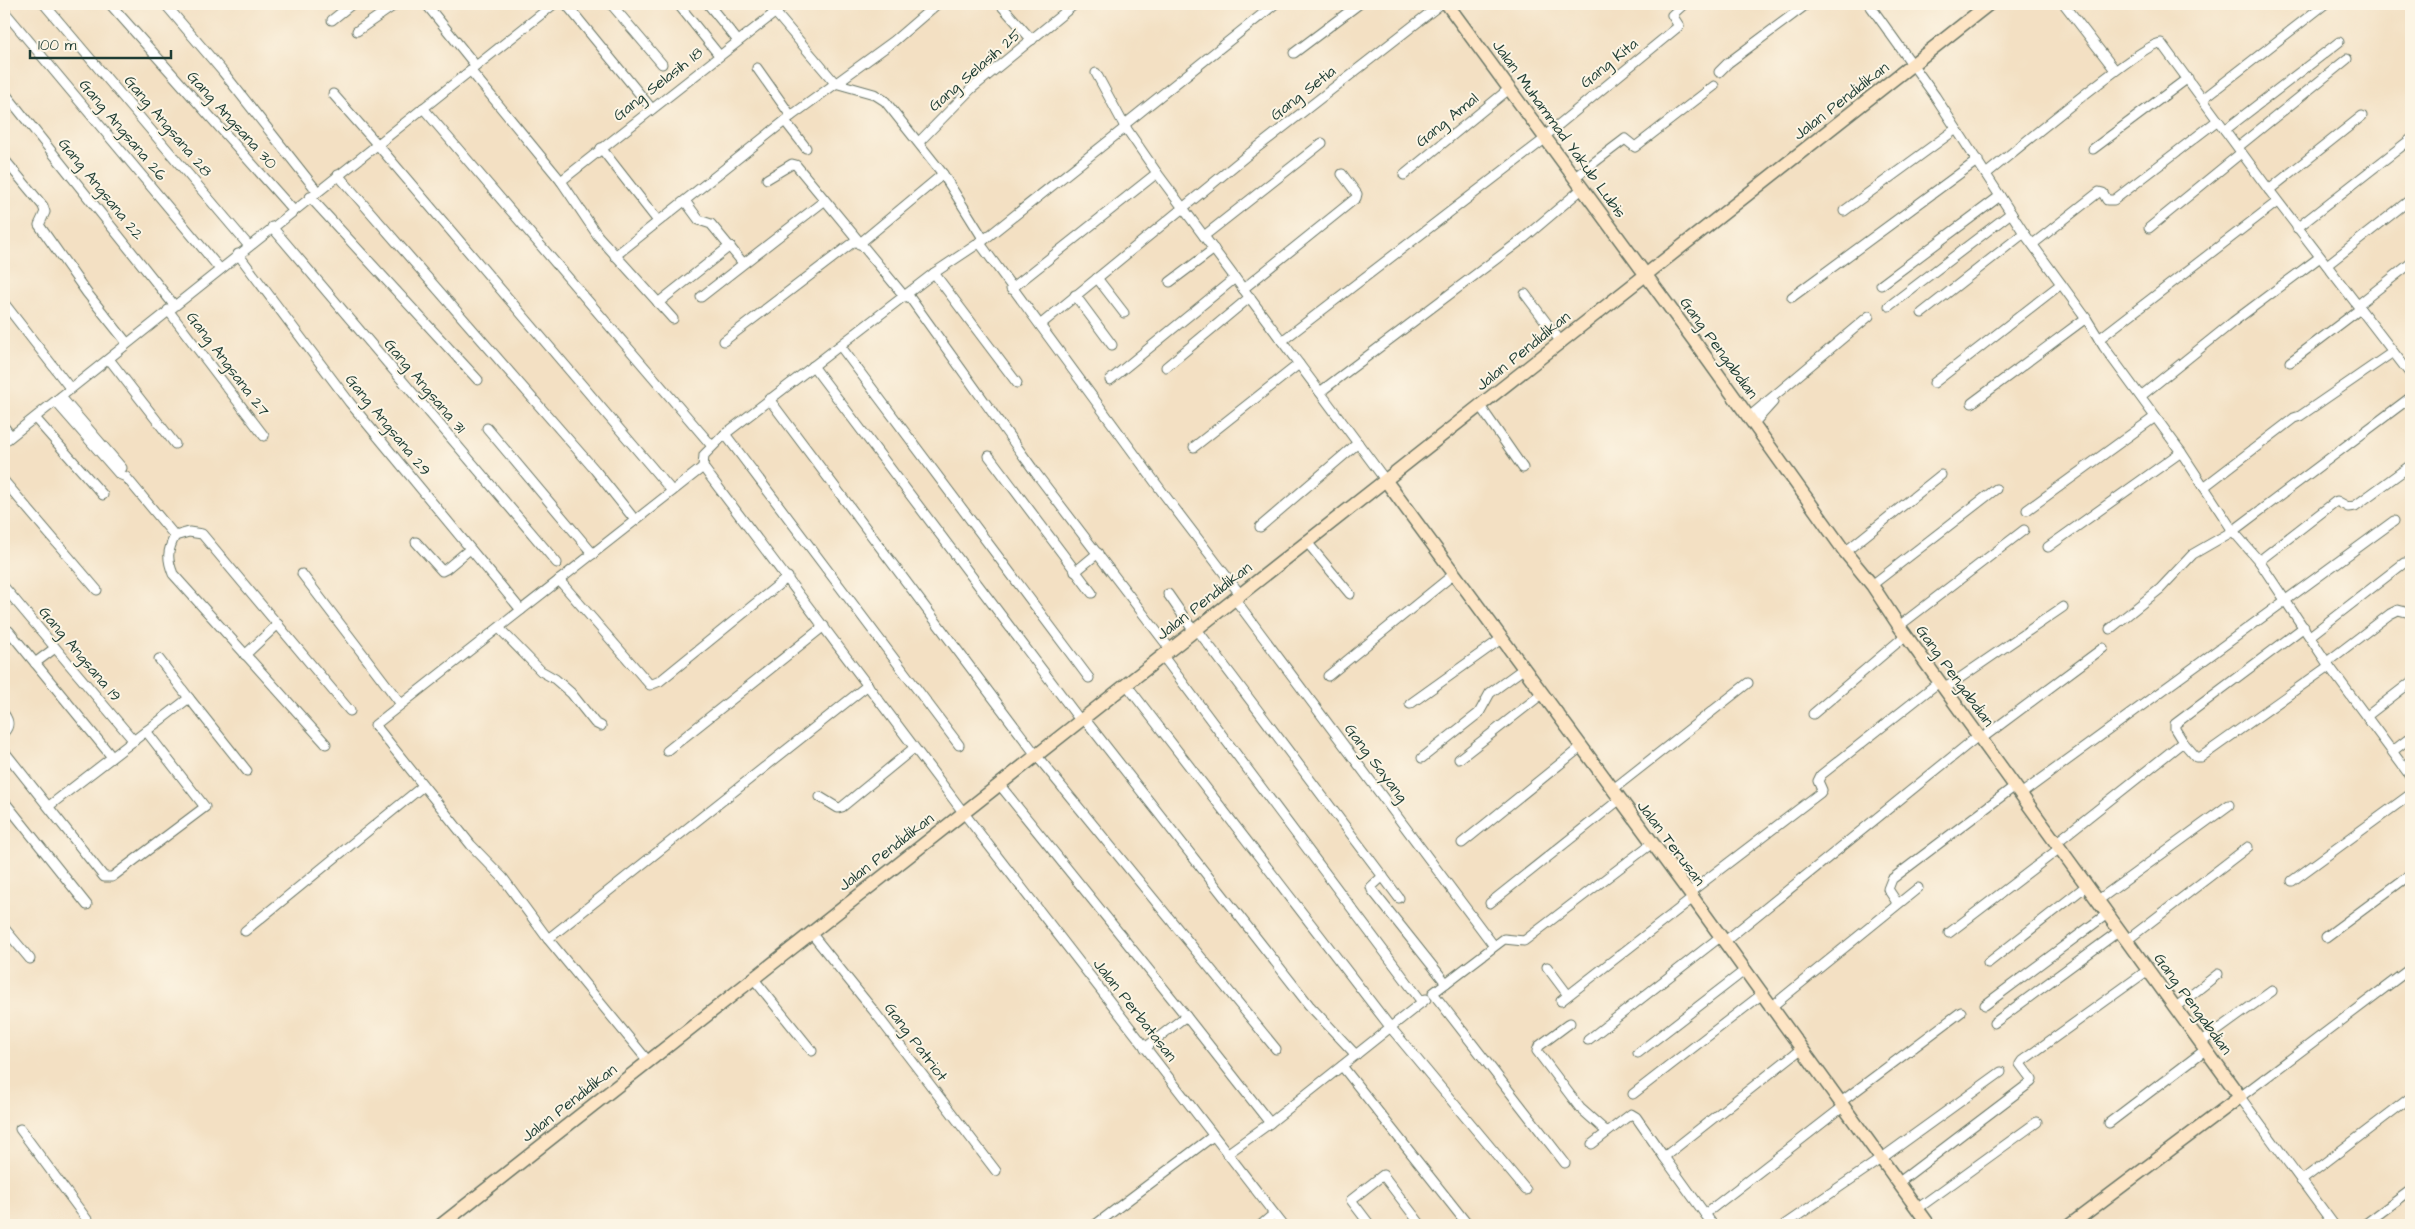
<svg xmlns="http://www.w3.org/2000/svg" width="2415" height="1229" viewBox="0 0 2415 1229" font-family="'Architects Daughter',sans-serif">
<rect width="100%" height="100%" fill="#fcf5e5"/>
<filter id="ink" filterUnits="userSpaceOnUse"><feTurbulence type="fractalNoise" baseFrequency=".02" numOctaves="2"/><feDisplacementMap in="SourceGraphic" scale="10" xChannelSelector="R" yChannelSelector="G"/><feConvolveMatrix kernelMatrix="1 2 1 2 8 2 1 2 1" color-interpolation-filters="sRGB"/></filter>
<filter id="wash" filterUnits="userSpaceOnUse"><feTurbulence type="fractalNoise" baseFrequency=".0096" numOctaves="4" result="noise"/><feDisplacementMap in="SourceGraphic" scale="20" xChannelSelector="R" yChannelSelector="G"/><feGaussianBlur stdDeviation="1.12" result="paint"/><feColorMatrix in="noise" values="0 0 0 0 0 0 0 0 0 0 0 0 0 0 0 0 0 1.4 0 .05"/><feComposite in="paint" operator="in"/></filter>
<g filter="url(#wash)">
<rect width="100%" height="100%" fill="#f3e0c3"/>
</g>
<g filter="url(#ink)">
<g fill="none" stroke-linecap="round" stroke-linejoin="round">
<defs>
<g id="street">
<path d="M 44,4 L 249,246"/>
<path d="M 110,4 L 293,210"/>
<path d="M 165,4 L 223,72 L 317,191"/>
<path d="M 426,4 L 476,66"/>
<path d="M 566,4 L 652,109"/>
<path d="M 611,4 L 662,64"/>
<path d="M 678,4 L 719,55"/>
<path d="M 708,4 L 738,41"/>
<path d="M 768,4 L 835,83 L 874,94 L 885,101 L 943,174 L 984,240"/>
<path d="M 1000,4 L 1032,40"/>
<path d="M 1869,4 L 1935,96 L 2024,233 L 2086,318 L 2104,347 L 2181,452 L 2233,531 L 2259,561 L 2329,666 L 2411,777"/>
<path d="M 2064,4 L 2115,70"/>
<path d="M 4,11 L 220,269"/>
<path d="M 332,20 L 352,4"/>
<path d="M 357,31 L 396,4"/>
<path d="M 1294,53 L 1359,4"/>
<path d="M 757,68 L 791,116"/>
<path d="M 470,70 L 561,181 L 598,236 L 673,319"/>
<path d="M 1719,72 L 1728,63 L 1807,4"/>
<path d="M 1096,73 L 1124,125 L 1157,173 L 1386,481"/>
<path d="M 4,92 L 174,305"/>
<path d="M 333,94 L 377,144 L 672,491"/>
<path d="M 2203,99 L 2325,4"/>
<path d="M 423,108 L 712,446"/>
<path d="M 785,121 L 806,148"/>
<path d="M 1124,125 L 1275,4"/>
<path d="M 1126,127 L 985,239 L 934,273 L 725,434 L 704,455 L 703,467 L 963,812 L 1283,1225"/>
<path d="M 2225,130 L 2339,42"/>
<path d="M 1545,136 L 1679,26 L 1672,15 L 1684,4"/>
<path d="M 919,142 L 971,89 L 1075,4"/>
<path d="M 2238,147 L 2347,59"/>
<path d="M 601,148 L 658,221"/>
<path d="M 2093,149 L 2188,78"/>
<path d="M 4,159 L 43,206 L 45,212 L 39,225 L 87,293 L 127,343"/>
<path d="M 1986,174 C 2009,156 2145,41 2161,43 L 2269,190 L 2411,375"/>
<path d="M 338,175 L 595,470 L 635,520"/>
<path d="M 1404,175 L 1509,89"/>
<path d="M 1575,177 L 1625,139 L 1635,147 L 1714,86"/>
<path d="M 767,179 L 792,164 L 796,165 L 905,297"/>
<path d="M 561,181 L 786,4"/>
<path d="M 2269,190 L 2362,116"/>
<path d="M 310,197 L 478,380"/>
<path d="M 685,201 L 699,220 L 711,224 L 743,263"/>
<path d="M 1844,211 L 1956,129"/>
<path d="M 272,227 L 557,563"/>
<path d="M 2149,228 L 2241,153"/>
<path d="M 2297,228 L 2411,139"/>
<path d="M 1204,236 L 1322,143"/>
<path d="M 979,242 L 1163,493 L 1240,594"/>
<path d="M 859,244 L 943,174"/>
<path d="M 2033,244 L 2099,192 L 2103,193 L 2107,200 L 2114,200 L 2218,120"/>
<path d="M 238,254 L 350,403 L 521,610"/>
<path d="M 615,256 L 791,116 L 894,41 L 937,4"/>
<path d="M 2327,265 L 2411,199"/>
<path d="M 934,273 L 1017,383"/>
<path d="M 1097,278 L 1124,313"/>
<path d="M 1170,282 L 1214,249"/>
<path d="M 1881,285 L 2000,196"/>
<path d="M 1011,289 L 1157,173"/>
<path d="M 1243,289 L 1356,198 L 1357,194 L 1342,174"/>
<path d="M 1525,294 L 1561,342"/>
<path d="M 908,295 L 1035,472 L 1170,649"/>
<path d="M 1075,295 L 1112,345"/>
<path d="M 701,297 L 824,201"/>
<path d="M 1792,297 L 1978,160"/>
<path d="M 4,303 L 70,388"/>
<path d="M 658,303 L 730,246"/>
<path d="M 2359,304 L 2411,263"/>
<path d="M 1889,306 L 2011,213"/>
<path d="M 168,310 L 264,436"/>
<path d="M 1922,313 L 2024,233"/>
<path d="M 1040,325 L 1245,157 L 1441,4"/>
<path d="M 2099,339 L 2277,202"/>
<path d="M 724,341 L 856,240"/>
<path d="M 1282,341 L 1546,138"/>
<path d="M 841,347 L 1089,678"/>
<path d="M 109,359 L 175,444"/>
<path d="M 2290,362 L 2360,309"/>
<path d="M 813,366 L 1080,720"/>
<path d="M 1166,367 L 1250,297"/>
<path d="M 1110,380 L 1235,278"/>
<path d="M 1934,383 L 2061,284"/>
<path d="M 1320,392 L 1524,238 L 1583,188"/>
<path d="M 2141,396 L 2233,322 L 2320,257"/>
<path d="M 61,397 L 122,468"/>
<path d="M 769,399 L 1036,755 L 1276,1049"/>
<path d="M 56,402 L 119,474 L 126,477 L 175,536 L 189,532 L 202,534 L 350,711"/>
<path d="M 1972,403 L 2086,318"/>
<path d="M 1480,406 L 1523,468"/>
<path d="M 1749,417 L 1869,316"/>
<path d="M 35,418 L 103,495"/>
<path d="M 1754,423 L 1773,402"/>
<path d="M 4,427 L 11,436"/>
<path d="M 487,428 L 593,554"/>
<path d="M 725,434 L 959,745"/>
<path d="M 4,442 L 554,4"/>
<path d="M 1194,447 L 1299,364"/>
<path d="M 989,456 L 1092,593"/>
<path d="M 4,481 L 97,590"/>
<path d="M 2204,487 L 2294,418 L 2300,416 L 2393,352"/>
<path d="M 2027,510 L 2155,417"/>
<path d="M 1260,527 L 1358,443"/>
<path d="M 175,536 C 167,551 167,559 173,574 L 326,744"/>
<path d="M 1306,541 L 1350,594"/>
<path d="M 416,542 L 442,571 L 446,569 L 470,549"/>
<path d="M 2048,547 L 2181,452"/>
<path d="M 1845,552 L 1941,475"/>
<path d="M 2259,561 L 2335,502 L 2337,501 L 2348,507 L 2355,506 L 2411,465"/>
<path d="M 1075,572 L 1098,553"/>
<path d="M 302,574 L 401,704"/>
<path d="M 559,580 L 650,685 L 660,681 L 788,577"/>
<path d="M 1872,585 L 1996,489"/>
<path d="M 4,587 L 134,741"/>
<path d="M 1168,594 L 1193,630"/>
<path d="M 1234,598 L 1494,946"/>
<path d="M 1899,626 L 2024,530"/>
<path d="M 499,628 L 541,671 L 555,679 L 571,693 L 595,723 L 601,726"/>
<path d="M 1196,628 L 1399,898"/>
<path d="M 2110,629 L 2160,589 L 2193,554 L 2233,531 L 2411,397"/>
<path d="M 9,631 L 112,757"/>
<path d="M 2310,636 L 2404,563"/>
<path d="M 245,655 L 278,624"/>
<path d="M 1162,655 L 1422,1002"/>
<path d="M 159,659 L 189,698"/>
<path d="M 2327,662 L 2390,614 L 2398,610 L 2406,612"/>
<path d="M 35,663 L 55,648"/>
<path d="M 1328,676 L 1454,574"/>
<path d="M 1126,684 L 1391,1028 L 1526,1190"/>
<path d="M 1944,689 L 2063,607"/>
<path d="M 1410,704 L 1501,639"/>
<path d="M 4,714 C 9,721 10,726 4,732"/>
<path d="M 1813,714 L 1905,636"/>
<path d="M 2367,716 L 2411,682"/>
<path d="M 1083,717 L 1309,1005 L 1356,1055"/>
<path d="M 1981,739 L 2103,648"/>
<path d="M 2183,742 L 2175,729 L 2175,724 L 2304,627"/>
<path d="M 4,751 L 104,877 L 112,877 L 205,807 L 146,731"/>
<path d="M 667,751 L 824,626"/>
<path d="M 2393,751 L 2411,737"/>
<path d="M 1422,758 L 1479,713 L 1490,693 L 1523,669"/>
<path d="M 1459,759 L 1542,694"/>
<path d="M 999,784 L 1186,1016"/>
<path d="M 1612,790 L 1748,683"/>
<path d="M 2021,794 L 2394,521"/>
<path d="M 820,797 L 838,808 L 842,807 L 914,748"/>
<path d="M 4,801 L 87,905"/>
<path d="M 49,806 L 189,698 L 247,771"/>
<path d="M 2057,842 L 2183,742 L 2196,757 L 2201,757 L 2329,666"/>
<path d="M 1462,843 L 1581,747"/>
<path d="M 1383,876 L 1371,887 L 1372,890 L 1446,983"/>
<path d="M 2292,881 L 2411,794"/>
<path d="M 1689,893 L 1820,793 L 1822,790 L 1818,781 L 1821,775 L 1939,682"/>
<path d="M 2097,901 L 2229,805"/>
<path d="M 1490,903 L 1619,800"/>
<path d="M 1896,905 L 1896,901 L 1888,889 L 1892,879 L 2015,786"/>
<path d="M 4,928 L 30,959"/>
<path d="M 245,931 L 423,786"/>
<path d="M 811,933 L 873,1010 L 996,1171"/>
<path d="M 1949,933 L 2060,848"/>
<path d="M 2326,937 L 2411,874"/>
<path d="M 548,939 L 868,685"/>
<path d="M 2126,941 L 2248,847"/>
<path d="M 1724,942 L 1978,736"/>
<path d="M 1988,963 L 2086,886"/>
<path d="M 1547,967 L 1568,995"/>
<path d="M 753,978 L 812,1051"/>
<path d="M 1561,1001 L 1693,898"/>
<path d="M 1985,1005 L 2107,914"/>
<path d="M 1770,1008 L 1918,888"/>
<path d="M 2175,1008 L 2218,974"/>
<path d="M 1570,1023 L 1539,1046 L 1537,1051 L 1580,1108 L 1607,1132"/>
<path d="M 1994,1023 L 2119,931"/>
<path d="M 1588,1040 L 1720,937"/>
<path d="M 2200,1043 L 2272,991"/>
<path d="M 1145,1048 L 1186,1016 L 1270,1123"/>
<path d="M 1638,1053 L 1744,971"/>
<path d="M 648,1061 L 548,939 L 503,878 L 471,845 L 375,725 L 703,467"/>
<path d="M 1342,1066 L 1468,1225"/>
<path d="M 1633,1094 L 1761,995"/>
<path d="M 1841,1102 L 1961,1012"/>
<path d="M 2109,1123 L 2205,1050"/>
<path d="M 20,1129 L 91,1225"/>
<path d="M 1592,1144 L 1631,1114 L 1636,1117 L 1664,1157 L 1801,1049"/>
<path d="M 1227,1154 L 1270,1123 L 1426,999"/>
<path d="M 1664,1157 L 1705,1214 L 1844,1106"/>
<path d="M 1565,1163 L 1433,993 L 1504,939 L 1524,941 L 1651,844"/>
<path d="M 2301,1181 L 2411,1097"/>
<path d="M 1898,1183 L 2031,1082 L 2032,1080 L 2020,1064 L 2022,1061 L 2148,970"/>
<path d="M 1917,1209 L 2037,1122"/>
<path d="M 1705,1214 L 1713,1225"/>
<path d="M 1095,1225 L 1213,1136"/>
<path d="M 1261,1225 L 1274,1214"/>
<path d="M 1370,1225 L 1351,1200 L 1383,1175 L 1421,1225"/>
<path d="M 1784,1225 L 1882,1158 L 2001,1072"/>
<path d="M 2334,1225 L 2240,1097 L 2411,968"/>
<path d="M 2364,1225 L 2411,1190"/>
</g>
<g id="secondary">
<path d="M 1447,4 L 1695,342 L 1845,552 L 1872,585 L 1899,626 L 2240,1097 L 2070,1225"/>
<path d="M 1386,481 L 1693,898 L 1929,1225"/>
<path d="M 441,1225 L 1989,4"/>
</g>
</defs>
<use href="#street" stroke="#697666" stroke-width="11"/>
<use href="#secondary" stroke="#697666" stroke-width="15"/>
<use href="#street" stroke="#fff" stroke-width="9"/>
<use href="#secondary" stroke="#fde5c5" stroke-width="12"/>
</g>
</g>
<g text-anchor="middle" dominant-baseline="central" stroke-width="4" stroke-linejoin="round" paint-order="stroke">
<g font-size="16" fill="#1f3d34" stroke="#fcf5e5">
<text transform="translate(1609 63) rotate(-39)">Gang Kita</text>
<text transform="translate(975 70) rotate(-41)">Gang Selasih 25</text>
<text transform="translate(658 84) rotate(-38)">Gang Selasih 18</text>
<text transform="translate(1303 93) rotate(-38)">Gang Setia</text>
<text transform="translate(1841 101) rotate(-38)">Jalan Pendidikan</text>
<text transform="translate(232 120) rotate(48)">Gang Angsana 30</text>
<text transform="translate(1447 120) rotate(-39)">Gang Amal</text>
<text transform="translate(168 126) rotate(50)">Gang Angsana 28</text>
<text transform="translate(1559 129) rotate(54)">Jalan Muhammad Yakub Lubis</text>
<text transform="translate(123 130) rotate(50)">Gang Angsana 26</text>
<text transform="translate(101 189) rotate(51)">Gang Angsana 22</text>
<text transform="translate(1719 348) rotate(54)">Gang Pengabdian</text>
<text transform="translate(1523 351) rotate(-39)">Jalan Pendidikan</text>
<text transform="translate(228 364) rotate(53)">Gang Angsana 27</text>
<text transform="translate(425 386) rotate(50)">Gang Angsana 31</text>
<text transform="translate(388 425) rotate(51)">Gang Angsana 29</text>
<text transform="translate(1204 601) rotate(-38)">Jalan Pendidikan</text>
<text transform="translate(80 654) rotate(50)">Gang Angsana 19</text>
<text transform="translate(1955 676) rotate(54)">Gang Pengabdian</text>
<text transform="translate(1376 763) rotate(53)">Gang Sayang</text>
<text transform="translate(1671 843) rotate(53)">Jalan Terusan</text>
<text transform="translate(886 852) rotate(-38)">Jalan Pendidikan</text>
<text transform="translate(2193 1004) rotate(54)">Gang Pengabdian</text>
<text transform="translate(1135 1010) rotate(52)">Jalan Perbatasan</text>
<text transform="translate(916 1042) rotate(53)">Gang Patriot</text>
<text transform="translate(569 1103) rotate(-38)">Jalan Pendidikan</text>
</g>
</g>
<rect width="2415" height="1229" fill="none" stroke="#fcf5e5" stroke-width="20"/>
<path d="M30 50v8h141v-8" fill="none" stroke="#1f3d34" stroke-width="2.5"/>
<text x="38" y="50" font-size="15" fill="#1f3d34" stroke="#fcf5e5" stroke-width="4" paint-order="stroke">100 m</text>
</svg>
